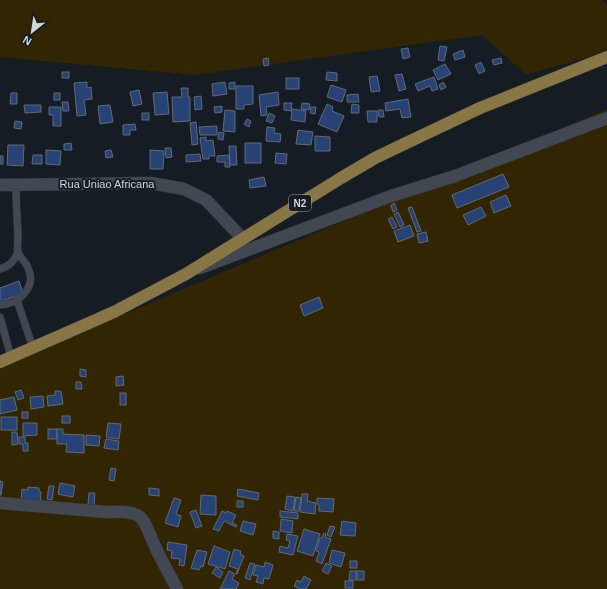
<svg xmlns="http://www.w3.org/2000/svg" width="607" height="589" viewBox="0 0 607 589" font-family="Arial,sans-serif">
<rect width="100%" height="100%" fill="#161c24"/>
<g fill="#322501">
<path d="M 0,0 L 601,0 L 607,5 L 607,49 L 586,58 L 528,74 L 523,72 L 482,35 L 195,75 L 0,57 Z"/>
<path d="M 607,109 L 607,589 L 0,589 L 0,367 Z"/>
</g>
<g fill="#274376" stroke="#636974">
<path d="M 440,46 L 447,47 L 444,61 L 438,60 Z"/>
<path d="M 408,48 L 410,57 L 403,59 L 401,49 Z"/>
<path d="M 463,50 L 465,57 L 455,60 L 453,54 Z"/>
<path d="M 268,58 L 269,65 L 264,66 L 263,59 Z"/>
<path d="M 501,58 L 502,63 L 494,65 L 492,60 Z"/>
<path d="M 481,62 L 485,71 L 479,74 L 475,65 Z"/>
<path d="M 445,64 L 451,74 L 438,80 L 433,70 Z"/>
<rect x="62" y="72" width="7" height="6"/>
<path d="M 327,72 L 337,73 L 337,81 L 326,80 Z"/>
<path d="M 402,74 L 406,89 L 399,91 L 395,75 Z"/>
<path d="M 377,76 L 380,91 L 371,92 L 369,77 Z"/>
<path d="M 434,77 L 438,89 L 432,91 L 430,86 L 418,91 L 415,84 Z"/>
<rect x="286" y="78" width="13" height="11"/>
<path d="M 87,82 L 87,88 L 91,87 L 92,99 L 84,100 L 86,115 L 77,116 L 74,83 Z"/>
<path d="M 225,82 L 227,94 L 213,96 L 212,84 Z"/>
<path d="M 235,82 L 235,89 L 229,89 L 229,83 Z"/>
<path d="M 443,82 L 446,87 L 441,90 L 439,85 Z"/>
<path d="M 331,85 L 346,90 L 342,102 L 327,97 Z"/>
<path d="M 236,86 L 253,86 L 253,104 L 244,105 L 244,109 L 236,109 Z"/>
<path d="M 181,88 L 188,88 L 188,97 L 190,97 L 190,121 L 173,122 L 172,97 L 182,97 Z"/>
<path d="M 139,90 L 142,104 L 133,106 L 130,92 Z"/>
<path d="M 167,92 L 169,114 L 155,115 L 153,93 Z"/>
<path d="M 278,92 L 279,105 L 266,107 L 267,115 L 261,116 L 259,95 Z"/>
<path d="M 11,93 L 17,93 L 17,104 L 10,104 Z"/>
<rect x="54" y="93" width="6" height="7"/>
<path d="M 358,94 L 359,102 L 347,102 L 347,95 Z"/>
<path d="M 201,96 L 202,109 L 195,110 L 194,97 Z"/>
<path d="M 408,99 L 411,117 L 402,118 L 400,109 L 386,111 L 385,103 Z"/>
<path d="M 62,102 L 68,102 L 69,111 L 63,111 Z"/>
<path d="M 284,103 L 292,103 L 291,111 L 284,110 Z"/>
<path d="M 302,103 L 310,104 L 309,110 L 301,109 Z"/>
<path d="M 327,104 L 333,107 L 332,111 L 344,116 L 337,132 L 318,124 Z"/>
<path d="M 352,104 L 359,105 L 359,113 L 351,113 Z"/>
<path d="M 24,105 L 41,105 L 41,112 L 25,113 Z"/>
<path d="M 110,105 L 113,122 L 100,124 L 98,106 Z"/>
<path d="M 222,106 L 222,112 L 215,113 L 214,107 Z"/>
<path d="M 49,107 L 61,107 L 61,126 L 53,126 L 53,115 L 49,115 Z"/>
<path d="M 311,107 L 316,107 L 315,114 L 310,113 Z"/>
<path d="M 292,109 L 306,111 L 305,122 L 291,120 Z"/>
<path d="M 225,110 L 235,111 L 235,132 L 223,131 Z"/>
<path d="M 378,110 L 383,110 L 384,117 L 379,117 Z"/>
<path d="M 367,111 L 377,111 L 377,122 L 368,122 Z"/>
<rect x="142" y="113" width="7" height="7"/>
<path d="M 269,113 L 275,116 L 272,123 L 266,121 Z"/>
<path d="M 247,119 L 251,121 L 249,127 L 244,124 Z"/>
<path d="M 15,121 L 22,122 L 21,129 L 14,128 Z"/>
<path d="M 196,122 L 198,144 L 192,145 L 190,123 Z"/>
<path d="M 135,124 L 136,130 L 130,130 L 130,135 L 123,135 L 123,125 Z"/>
<path d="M 217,126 L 217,135 L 200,135 L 199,127 Z"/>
<path d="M 267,127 L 275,128 L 274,133 L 281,134 L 280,142 L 266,141 Z"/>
<path d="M 298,130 L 313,132 L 311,145 L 296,144 Z"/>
<path d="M 219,132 L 224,133 L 223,140 L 218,139 Z"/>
<path d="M 315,136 L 330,137 L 330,151 L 315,151 Z"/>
<path d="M 206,137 L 206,141 L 213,140 L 215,156 L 209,156 L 209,159 L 203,159 L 200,138 Z"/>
<path d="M 71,143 L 72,150 L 64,150 L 64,144 Z"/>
<rect x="245" y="143" width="16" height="20"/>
<path d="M 8,145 L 24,145 L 23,166 L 7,165 Z"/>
<path d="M 229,146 L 236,146 L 237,165 L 230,165 Z"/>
<path d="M 165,148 L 171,148 L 172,157 L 166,158 Z"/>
<path d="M 46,150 L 61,151 L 60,165 L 46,164 Z"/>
<path d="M 111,150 L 113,157 L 106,158 L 105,151 Z"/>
<path d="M 150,150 L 164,151 L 163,169 L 150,169 Z"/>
<path d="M 276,153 L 287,154 L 286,164 L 275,163 Z"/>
<path d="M 200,154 L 201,161 L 186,162 L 186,155 Z"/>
<path d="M 33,155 L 42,155 L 42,164 L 32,164 Z"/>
<path d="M 229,155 L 230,167 L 225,167 L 225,162 L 217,162 L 217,156 Z"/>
<rect x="0" y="156" width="3" height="8"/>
<path d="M 503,174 L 509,187 L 457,208 L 452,195 Z"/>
<path d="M 264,177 L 266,186 L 250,188 L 249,180 Z"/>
<path d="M 506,195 L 511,206 L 494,213 L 490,202 Z"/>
<path d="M 394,203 L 397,210 L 393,212 L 391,205 Z"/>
<path d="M 412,207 L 421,231 L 417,232 L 408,208 Z"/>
<path d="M 481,207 L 486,216 L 468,225 L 463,215 Z"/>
<path d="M 398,212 L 404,225 L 400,227 L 394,214 Z"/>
<path d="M 392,217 L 397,227 L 393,229 L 388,219 Z"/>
<path d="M 410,225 L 414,236 L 398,242 L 394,231 Z"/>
<path d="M 426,232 L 428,241 L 419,243 L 417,234 Z"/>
<path d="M 19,281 L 23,293 L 0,302 L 0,288 Z"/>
<path d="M 319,297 L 323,308 L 304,316 L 300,305 Z"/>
<path d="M 80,369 L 86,370 L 86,377 L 80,376 Z"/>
<path d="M 123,376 L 124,385 L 116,386 L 116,377 Z"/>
<path d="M 76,382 L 81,382 L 82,389 L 76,389 Z"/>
<path d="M 21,390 L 24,398 L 18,400 L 15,392 Z"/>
<path d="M 55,391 L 61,391 L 63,404 L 48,406 L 47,396 L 55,395 Z"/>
<rect x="120" y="393" width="6" height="12"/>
<path d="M 43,396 L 44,407 L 31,409 L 30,397 Z"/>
<path d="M 14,397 L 17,410 L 0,414 L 0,400 Z"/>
<rect x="22" y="412" width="6" height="6"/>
<rect x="62" y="416" width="8" height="7"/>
<rect x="1" y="417" width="16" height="13"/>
<path d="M 23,423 L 37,423 L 37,435 L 23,436 Z"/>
<path d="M 108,423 L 121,424 L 119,439 L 106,437 Z"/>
<rect x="48" y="429" width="9" height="10"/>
<path d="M 57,429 L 63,429 L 63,434 L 84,435 L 84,453 L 66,452 L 67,444 L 57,444 Z"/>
<path d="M 12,432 L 17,432 L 18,444 L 12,445 Z"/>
<path d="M 86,435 L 100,436 L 99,446 L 86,445 Z"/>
<path d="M 19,437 L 25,437 L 25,443 L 28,443 L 28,451 L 23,451 L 23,444 L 19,444 Z"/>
<path d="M 106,439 L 119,441 L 118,450 L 104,448 Z"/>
<path d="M 111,468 L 116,469 L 114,481 L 109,480 Z"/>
<path d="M 0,481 L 3,482 L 1,495 L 0,495 Z"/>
<path d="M 60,483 L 75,486 L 73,497 L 58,494 Z"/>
<path d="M 49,486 L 54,486 L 52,500 L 47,499 Z"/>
<path d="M 28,487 L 39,488 L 39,491 L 41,492 L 40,504 L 21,500 L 22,489 L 28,490 Z"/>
<path d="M 149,488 L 159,489 L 159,496 L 149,495 Z"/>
<path d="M 238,489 L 259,493 L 258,500 L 237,496 Z"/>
<path d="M 89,493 L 95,493 L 94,505 L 88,505 Z"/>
<path d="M 302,494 L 308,494 L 307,501 L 316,503 L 315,514 L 300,512 Z"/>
<path d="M 201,495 L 216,496 L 216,515 L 200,514 Z"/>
<path d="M 287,496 L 295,497 L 293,511 L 285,509 Z"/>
<path d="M 296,497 L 301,498 L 299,511 L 294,511 Z"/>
<path d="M 174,498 L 181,500 L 176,514 L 181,516 L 178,527 L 165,523 Z"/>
<path d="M 317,498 L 334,499 L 333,512 L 319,511 L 319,505 L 317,504 Z"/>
<rect x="237" y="501" width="6" height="6"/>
<path d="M 196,510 L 202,526 L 196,528 L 190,512 Z"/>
<path d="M 222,511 L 226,513 L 227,511 L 236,515 L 232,523 L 237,525 L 236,527 L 224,521 L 219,531 L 213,529 Z"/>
<path d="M 280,511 L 298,513 L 298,519 L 280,517 Z"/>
<path d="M 281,519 L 293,521 L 292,533 L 280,531 Z"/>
<path d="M 243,521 L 256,524 L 253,535 L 240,531 Z"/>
<path d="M 342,521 L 356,523 L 355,536 L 340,535 Z"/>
<path d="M 330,526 L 335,527 L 331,537 L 327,535 Z"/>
<path d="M 304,529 L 320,534 L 313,556 L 297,551 Z"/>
<path d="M 273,531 L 279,532 L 279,539 L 273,538 Z"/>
<path d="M 324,533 L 326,534 L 325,537 L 331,539 L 322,564 L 316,561 L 319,552 L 316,551 L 320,538 L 322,538 Z"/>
<path d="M 287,534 L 298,536 L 293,555 L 279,552 L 280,546 L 288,548 L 290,541 L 286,540 Z"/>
<path d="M 168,542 L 187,545 L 184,566 L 179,565 L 180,559 L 171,558 L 172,551 L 167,550 Z"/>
<path d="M 214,546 L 230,552 L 225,569 L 208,564 Z"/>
<path d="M 234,549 L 241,551 L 240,554 L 244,556 L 237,574 L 236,574 L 238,569 L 229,566 Z"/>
<path d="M 197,550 L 207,552 L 203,567 L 201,566 L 199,570 L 191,568 Z"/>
<path d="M 332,550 L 345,553 L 341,567 L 329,563 Z"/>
<rect x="350" y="561" width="7" height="7"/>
<path d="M 265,562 L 273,565 L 269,579 L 264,578 L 263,584 L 256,582 L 258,576 L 253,575 L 256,565 L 264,567 Z"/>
<path d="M 250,563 L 255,564 L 250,580 L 245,578 Z"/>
<path d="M 326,563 L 332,566 L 328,574 L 322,571 Z"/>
<path d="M 216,567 L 223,572 L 220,578 L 212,573 Z"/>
<path d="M 229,571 L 235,574 L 232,579 L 239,583 L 236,589 L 220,589 Z"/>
<path d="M 350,571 L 356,571 L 356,580 L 349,580 Z"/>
<rect x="357" y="571" width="7" height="9"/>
<path d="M 304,576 L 311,580 L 306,589 L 299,589 L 294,586 L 297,580 L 301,582 Z"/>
<rect x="345" y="581" width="8" height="7"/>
</g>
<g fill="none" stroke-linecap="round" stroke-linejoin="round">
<defs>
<g id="lane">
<path d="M 0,269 C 10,266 14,261 18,252"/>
<path d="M 17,300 L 33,348"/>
<path d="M 0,305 C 19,304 37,287 28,268 C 26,262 20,258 18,252 C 17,247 18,239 18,234 C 17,217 16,201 16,185"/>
<path d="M 0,317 L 11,357"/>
</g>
<g id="street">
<path d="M 200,268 L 391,196 L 455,176 L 607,118"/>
<path d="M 0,503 L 106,512 C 116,512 132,510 140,517 C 147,523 149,534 153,542 C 160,558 169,573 177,589"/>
</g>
<path id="secondary" d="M 0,185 L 151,183 L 184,189 L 206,200 L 243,239"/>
<path id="primary" d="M 0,362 L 114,312 L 186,274 L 341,178 L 375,158 L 402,145 L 480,108 L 607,57"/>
</defs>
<use href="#lane" stroke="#35383e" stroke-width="8"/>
<use href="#street" stroke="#35383e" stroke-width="13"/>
<use href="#secondary" stroke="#35383e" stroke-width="13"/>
<use href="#primary" stroke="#35383e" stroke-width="13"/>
<use href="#lane" stroke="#424852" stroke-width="7"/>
<use href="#street" stroke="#424852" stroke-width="12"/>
<use href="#secondary" stroke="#424852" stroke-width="12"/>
<use href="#primary" stroke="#887645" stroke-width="12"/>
</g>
<g text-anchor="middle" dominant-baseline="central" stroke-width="4" stroke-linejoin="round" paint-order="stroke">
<rect fill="#161c24" stroke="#9a9ea4" stroke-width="1" x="289" y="195" width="22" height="16" rx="3"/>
<g font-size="10" font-weight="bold" fill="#d2d5db">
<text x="300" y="203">N2</text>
</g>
<g font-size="11" fill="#d2d5db" stroke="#161c24">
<text x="107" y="184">Rua Uniao Africana</text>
</g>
</g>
<g transform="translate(32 32) rotate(210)" stroke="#161c24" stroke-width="3" paint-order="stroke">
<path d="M0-3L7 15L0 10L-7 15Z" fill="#d2d5db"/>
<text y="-6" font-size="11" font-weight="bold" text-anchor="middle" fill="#d2d5db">N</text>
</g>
</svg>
